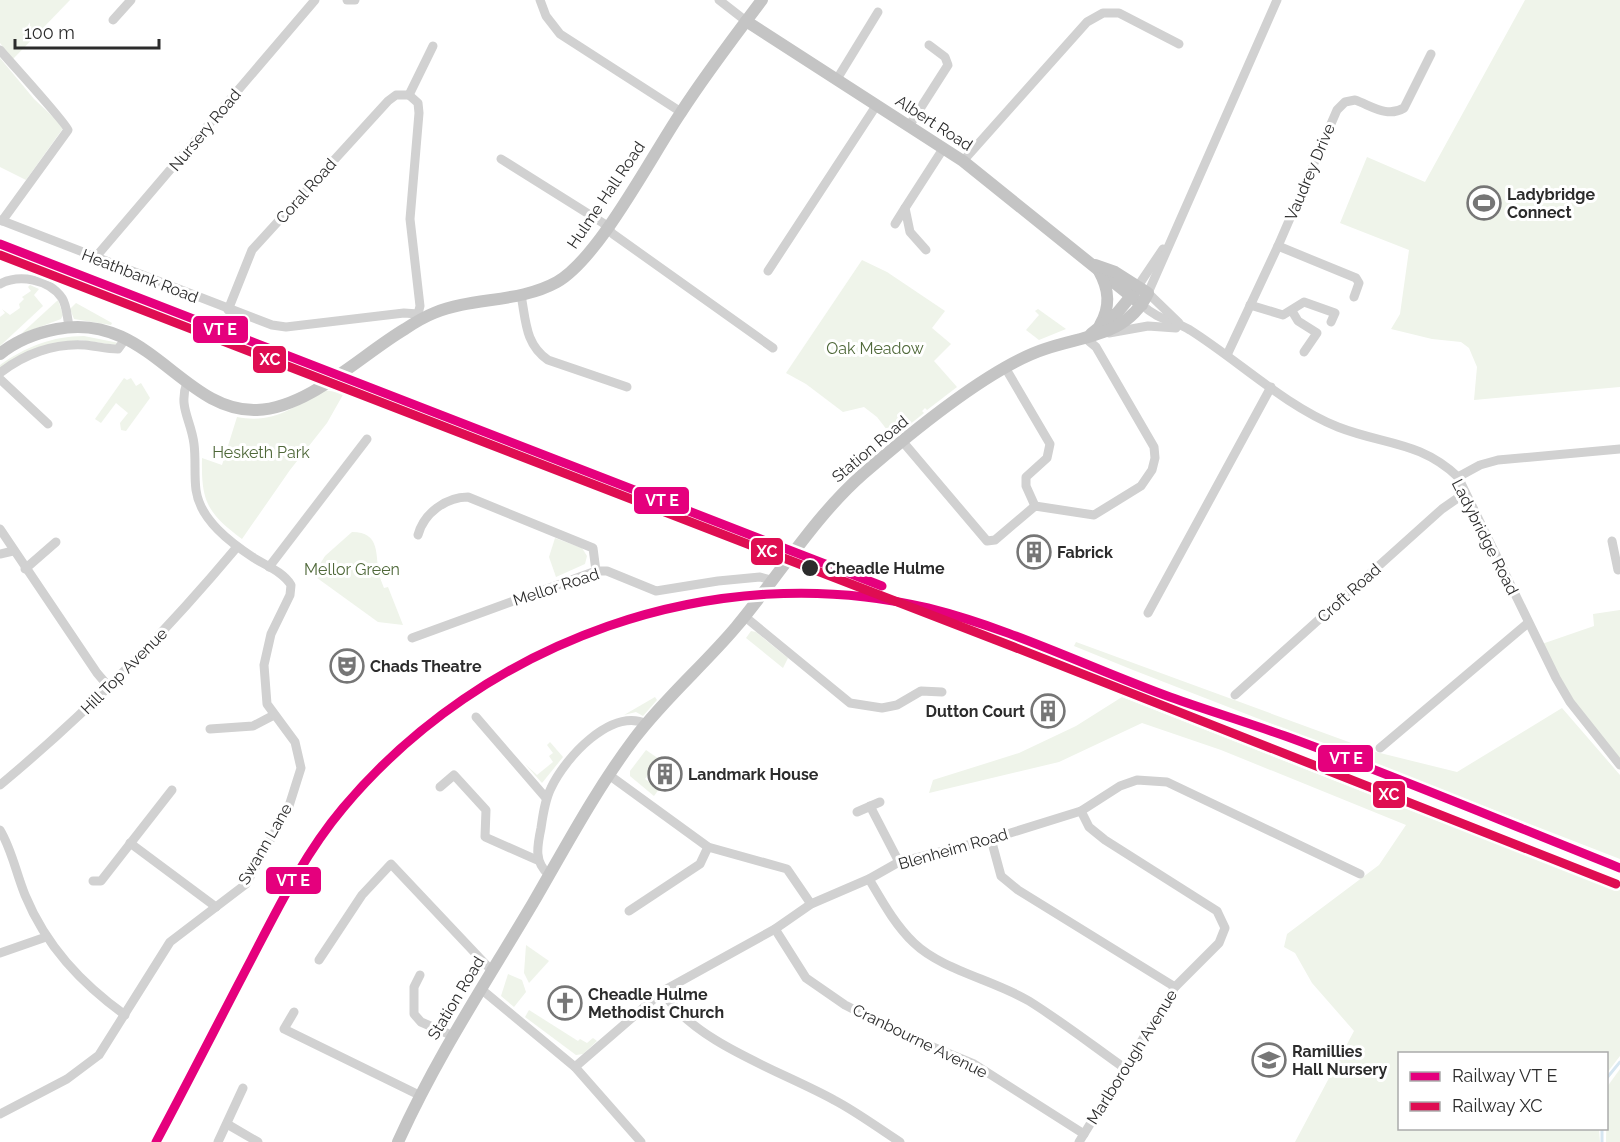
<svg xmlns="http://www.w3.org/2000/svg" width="1620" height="1142" viewBox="0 0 1620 1142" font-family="Raleway,sans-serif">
<rect width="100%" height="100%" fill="#fff"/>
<g fill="#eff4ea">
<path d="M 0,0 L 70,0 L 13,59 L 0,43 Z"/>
<path d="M 1525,0 L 1620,0 L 1620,387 L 1474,400 L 1477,367 L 1469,348 L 1461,342 L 1432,339 L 1391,329 L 1400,314 L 1409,250 L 1340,223 L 1367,157 L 1425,182 Z"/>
<path d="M 0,58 L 34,99 L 64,127 L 26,180 L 0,167 Z"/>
<path d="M 862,260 L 887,272 L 945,311 L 932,328 L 951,344 L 934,361 L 957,387 L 927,410 L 925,408 L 922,411 L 924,413 L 899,433 L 897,430 L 891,435 L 877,417 L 864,407 L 843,412 L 806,384 L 786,373 Z"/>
<path d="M 30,285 L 39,289 L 34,295 L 43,306 L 0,346 L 0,317 L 5,313 L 2,309 L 10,315 L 20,308 L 19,304 L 24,299 L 22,297 L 31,291 L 28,287 Z"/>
<path d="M 58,300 L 63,315 L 61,319 L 21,334 Z"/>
<path d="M 76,303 L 112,323 L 111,325 L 74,319 L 70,309 Z"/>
<path d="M 1038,309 L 1066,329 L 1039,340 L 1026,330 L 1039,315 L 1035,311 Z"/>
<path d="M 84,336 L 119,343 L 116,345 L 80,340 L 0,368 L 0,365 C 25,347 53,336 84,336 Z"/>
<path d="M 124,378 L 127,380 L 131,378 L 136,386 L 141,383 L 150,398 L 126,431 L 121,430 L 120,423 L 128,413 L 116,403 L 101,423 L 95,419 Z"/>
<path d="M 323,390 L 344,393 L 327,423 L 290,470 L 242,539 C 207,513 201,501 202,458 L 222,465 L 237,417 C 272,424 294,408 323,390 Z"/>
<path d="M 352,532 C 381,532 375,555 379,574 C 380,578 382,583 384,588 L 388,587 L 403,625 L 378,622 L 313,575 L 325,556 Z"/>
<path d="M 555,538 L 582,548 L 587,556 L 585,564 L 556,577 L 549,557 Z"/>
<path d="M 1620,610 L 1620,765 L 1590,729 L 1539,645 L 1594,626 L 1593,614 Z"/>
<path d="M 751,631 L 756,632 L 788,658 L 783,668 L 746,638 Z"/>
<path d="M 1076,642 L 1376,752 L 1457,772 L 1562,708 L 1620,775 L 1620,859 L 1133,670 L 1074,646 Z"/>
<path d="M 655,697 L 657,700 L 643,716 L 636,712 L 624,715 Z"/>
<path d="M 1122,697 L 1430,818 L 1620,887 L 1620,1056 L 1607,1073 L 1606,1054 L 1400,1054 L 1400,1128 L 1599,1129 L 1600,1142 L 1295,1142 L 1354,1031 L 1312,983 L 1295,953 L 1284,947 L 1287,934 L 1379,865 L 1406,825 L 1221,750 L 1142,723 L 1059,762 L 929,793 L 933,780 L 1019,753 L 1076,726 Z"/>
<path d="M 550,742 L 563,757 L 542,783 L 525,764 L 537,775 L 553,762 L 549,756 L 553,753 L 547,745 Z"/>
<path d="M 646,750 L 659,759 L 645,779 L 659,789 L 654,796 L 630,776 L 630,771 Z"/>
<path d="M 526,945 L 549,961 L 529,983 L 524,973 Z"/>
<path d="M 508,974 L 522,980 L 526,992 L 514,1007 L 501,996 Z"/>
<path d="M 529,1010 L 578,1041 L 580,1039 L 587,1043 L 593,1038 L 597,1041 L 583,1054 L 576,1055 L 525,1017 Z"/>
<path d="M 1620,1069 L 1620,1142 L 1606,1142 L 1607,1087 Z"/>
</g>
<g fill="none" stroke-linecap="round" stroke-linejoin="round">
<g stroke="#d6e6f1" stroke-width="3">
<path d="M 1606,1079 L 1620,1062"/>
<path d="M 1602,1128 L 1602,1142"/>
</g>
<g stroke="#d1d1d1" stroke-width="9">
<path d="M 347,0 L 355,0"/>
<path d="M 540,0 L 546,16 L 560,34 L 681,112"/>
<path d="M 719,0 L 746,21"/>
<path d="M 113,20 L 131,0"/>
<path d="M 0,50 C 10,62 67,124 68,130 L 2,221"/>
<path d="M 837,79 L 878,12"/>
<path d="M 409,95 L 418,103 L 419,113 L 410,219 L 420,306 L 418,314"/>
<path d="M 409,95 L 433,46"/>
<path d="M 909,126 L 948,65 L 945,57 L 929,45"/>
<path d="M 501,159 L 603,223 L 613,234 L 773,348"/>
<path d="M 963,161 L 1087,22 L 1103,13 L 1119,13 L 1179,44"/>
<path d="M 0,220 L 272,325 L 286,327 L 404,313 L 418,314 L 422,319"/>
<path d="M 895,224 L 905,208"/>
<path d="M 1278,246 L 1356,278 L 1359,283 L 1354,297"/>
<path d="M 926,250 L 910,232 L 905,208 L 943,149"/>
<path d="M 94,259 L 315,0"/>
<path d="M 768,271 L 876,106"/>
<path d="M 0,284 C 19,274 49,279 62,298 C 67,306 67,317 69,326"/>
<path d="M 1138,286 L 1163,249"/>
<path d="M 521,295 C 526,321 525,344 548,360 L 627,387"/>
<path d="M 1142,305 C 1160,321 1171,319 1190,330 C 1239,361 1284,405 1338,427 C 1384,445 1420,441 1458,477 L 1556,678 L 1570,702 L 1620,765"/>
<path d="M 1250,305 L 1283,315 L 1304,302 L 1335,313 L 1331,322"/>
<path d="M 228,310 L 252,250 L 388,101 L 396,95 L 409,95"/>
<path d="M 1292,311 L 1298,321 L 1317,333 L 1304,352"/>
<path d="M 1179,323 L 1148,293 L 1277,0"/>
<path d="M 1109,333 L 1148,326 L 1176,328"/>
<path d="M 1227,355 L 1278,246 L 1337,110 L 1345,102 L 1355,100 C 1372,106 1387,118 1404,108 L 1431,54"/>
<path d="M 1006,369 L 1050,444 L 1047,458 L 1026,477 L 1026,486 L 1035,506"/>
<path d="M 0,373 C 24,354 54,343 85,345 C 96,346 107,349 118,349 L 126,338"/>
<path d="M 0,379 L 48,424"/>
<path d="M 903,442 L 987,541 L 995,540 L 1035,506 L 1094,515 L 1141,486 L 1152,470 L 1155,458 L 1154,447 L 1096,347 L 1084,337"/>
<path d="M 1458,477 L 1480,465 L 1498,460 L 1620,449"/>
<path d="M 0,529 L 97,673 L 109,687"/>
<path d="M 418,535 C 424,513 446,497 468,497 L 593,548 L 596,571"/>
<path d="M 1612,541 L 1618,570"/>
<path d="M 0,554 L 13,551"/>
<path d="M 269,567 L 367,439"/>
<path d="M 25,569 L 56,542"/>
<path d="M 1148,613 L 1271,387"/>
<path d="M 744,616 L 850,703 L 882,708 L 897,705 L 921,691 L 942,692"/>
<path d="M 412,638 L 596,571 L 607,571 L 656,591 L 718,581 L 760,577 L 771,580"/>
<path d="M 1235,695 L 1442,509 L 1465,493"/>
<path d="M 476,717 L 546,798"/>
<path d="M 210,729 L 253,726 L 274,715"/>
<path d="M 1380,748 L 1528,623"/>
<path d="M 609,775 L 708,847 L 787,869 L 811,904"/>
<path d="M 0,785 C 87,713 165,633 237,547"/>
<path d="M 440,787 L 454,775 L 486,810 L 485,837 L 537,860"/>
<path d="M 870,806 L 899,862"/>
<path d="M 857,812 L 880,802"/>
<path d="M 0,830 C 12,850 16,873 25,895 C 46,946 81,983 125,1015"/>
<path d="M 991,839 L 1001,876 L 1018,890 L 1175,987"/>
<path d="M 130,843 L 216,907"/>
<path d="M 549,875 C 534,862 537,847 541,828 C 543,814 545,800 551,788 C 565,758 611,707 647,724"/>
<path d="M 869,879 C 882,901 895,925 914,943 C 942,970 994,980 1029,1001 C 1061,1021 1092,1045 1123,1067"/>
<path d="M 93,881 L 101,881 L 172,790"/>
<path d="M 629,911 L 700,864 L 708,847"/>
<path d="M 775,929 L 806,978 L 845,1005 L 906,1036 L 974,1064 L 1084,1134"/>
<path d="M 0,953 L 46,937"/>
<path d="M 319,960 L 362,895 L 391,864 L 492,971"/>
<path d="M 420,975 L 414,987 L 414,1014 L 421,1022 L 451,1035"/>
<path d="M 481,989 L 575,1067 L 641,1142"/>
<path d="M 663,991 C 691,1042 784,1072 834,1100 C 857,1112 878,1128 900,1142"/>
<path d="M 294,1012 L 284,1029 L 419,1095"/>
<path d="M 575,1067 L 663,991 L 775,929 L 811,904 L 869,879 L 899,862 L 991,839 L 1081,811 L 1120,786 L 1137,780 L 1167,782 L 1360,874"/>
<path d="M 0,1114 L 67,1079 L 99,1055 L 170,942 L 246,884 L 289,806 L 301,768 L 295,742 L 267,704 L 264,665 L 271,634 L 290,595 L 291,585 C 283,572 267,566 254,558 C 231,543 200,520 196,490 C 194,475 196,459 194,444 C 191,419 178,408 187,382"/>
<path d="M 227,1124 L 258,1142"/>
<path d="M 218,1142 L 243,1088"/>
<path d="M 1079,1142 L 1175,987 L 1219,943 L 1225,928 L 1217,911 L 1105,840 L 1089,827 L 1081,811"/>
</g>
<g stroke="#c4c4c4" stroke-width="12">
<path d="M 746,21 L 963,161 L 1142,305"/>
<path d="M 1099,271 C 1109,289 1111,306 1100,325"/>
<path d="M 1091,334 L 1117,313 L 1136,290"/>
<path d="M 0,354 C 17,340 36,333 57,329 C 148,311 183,413 257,410 C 309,408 361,355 405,329 C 414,323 424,317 434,313 C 473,297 519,303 557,282 C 599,258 651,157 680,114 C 705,75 734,37 762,0"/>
<path d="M 398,1142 C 437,1056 485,984 533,903 C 565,848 595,791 634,739 C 664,699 704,665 736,627 C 778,577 814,517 863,474 C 908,435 989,367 1045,349 C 1086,335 1127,336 1148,293 L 1115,272 L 1095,265"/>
</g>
<defs>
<g id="rail-1">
<path d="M 0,244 L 882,586"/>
<path d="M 156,1142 C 188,1082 219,1021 251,960 C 278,908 305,853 343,808 C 483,641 714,557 928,608 C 1012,629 1090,668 1170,697 C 1209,711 1249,723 1288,737 C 1400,778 1509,824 1620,868"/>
</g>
<path id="rail-2" d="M 0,255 L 1014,647 L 1616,884"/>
</defs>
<use href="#rail-1" stroke="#fff" stroke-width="14"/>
<use href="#rail-2" stroke="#fff" stroke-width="14"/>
<use href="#rail-1" stroke="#e5007d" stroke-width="9"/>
<use href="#rail-2" stroke="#df0d52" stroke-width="9"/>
</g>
<defs>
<symbol id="stadium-ring" viewBox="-11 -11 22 22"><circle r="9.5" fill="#fff" stroke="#767676" stroke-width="1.5"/><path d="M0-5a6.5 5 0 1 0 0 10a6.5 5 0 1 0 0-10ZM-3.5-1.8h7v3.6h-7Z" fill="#767676"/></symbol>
<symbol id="building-ring" viewBox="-11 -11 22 22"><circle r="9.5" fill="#fff" stroke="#767676" stroke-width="1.5"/><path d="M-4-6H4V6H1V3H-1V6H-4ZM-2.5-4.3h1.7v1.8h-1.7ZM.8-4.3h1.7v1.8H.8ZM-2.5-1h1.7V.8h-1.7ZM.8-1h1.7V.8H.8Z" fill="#767676"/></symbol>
<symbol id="theatre-ring" viewBox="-11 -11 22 22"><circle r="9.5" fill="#fff" stroke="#767676" stroke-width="1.5"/><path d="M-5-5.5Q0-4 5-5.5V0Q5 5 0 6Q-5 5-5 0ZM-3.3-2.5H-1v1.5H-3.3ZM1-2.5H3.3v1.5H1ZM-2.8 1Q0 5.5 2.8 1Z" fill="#767676"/></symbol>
<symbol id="church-ring" viewBox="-11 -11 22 22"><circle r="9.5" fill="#fff" stroke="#767676" stroke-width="1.5"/><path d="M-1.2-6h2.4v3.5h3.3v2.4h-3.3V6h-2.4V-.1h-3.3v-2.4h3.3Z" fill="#767676"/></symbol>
<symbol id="school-ring" viewBox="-11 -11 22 22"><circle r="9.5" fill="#fff" stroke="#767676" stroke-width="1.5"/><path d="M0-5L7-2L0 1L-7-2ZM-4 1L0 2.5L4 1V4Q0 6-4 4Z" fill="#767676"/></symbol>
</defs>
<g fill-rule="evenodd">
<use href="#stadium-ring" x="1465" y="184" width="38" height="38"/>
<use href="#building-ring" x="1015" y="533" width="38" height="38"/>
<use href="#theatre-ring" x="328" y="647" width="38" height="38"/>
<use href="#building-ring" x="1029" y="692" width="38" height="38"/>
<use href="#building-ring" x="646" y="755" width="38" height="38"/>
<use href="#church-ring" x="546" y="984" width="38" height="38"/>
<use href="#school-ring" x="1250" y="1041" width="38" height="38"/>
</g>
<circle fill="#2c2c2c" stroke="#fff" stroke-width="2" cx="810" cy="568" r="9"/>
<g text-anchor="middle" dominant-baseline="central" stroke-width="6" stroke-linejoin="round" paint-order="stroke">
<g font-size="16" fill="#2c2c2c" stroke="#fff">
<text transform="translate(934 123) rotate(33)">Albert Road</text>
<text transform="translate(205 130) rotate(-50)">Nursery Road</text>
<text transform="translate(1310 172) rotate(-67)">Vaudrey Drive</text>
<text transform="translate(306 191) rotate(-48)">Coral Road</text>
<text transform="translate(606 195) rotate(-56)">Hulme Hall Road</text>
<text transform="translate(140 276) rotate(21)">Heathbank Road</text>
<text transform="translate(870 449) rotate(-40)">Station Road</text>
<text transform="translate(1485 537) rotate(63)">Ladybridge Road</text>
<text transform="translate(556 587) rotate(-18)">Mellor Road</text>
<text transform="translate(1349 593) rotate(-42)">Croft Road</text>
<text transform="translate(124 671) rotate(-45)">Hill Top Avenue</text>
<text transform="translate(265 844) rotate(-60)">Swann Lane</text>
<text transform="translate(953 849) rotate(-16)">Blenheim Road</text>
<text transform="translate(456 998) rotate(-59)">Station Road</text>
<text transform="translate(920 1041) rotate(26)">Cranbourne Avenue</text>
<text transform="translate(1132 1057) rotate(-58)">Marlborough Avenue</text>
</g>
<g font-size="16" font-weight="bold" fill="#2c2c2c" stroke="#fff" text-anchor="start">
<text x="1507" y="194">Ladybridge<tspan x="1507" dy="18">Connect</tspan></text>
<text x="1057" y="552">Fabrick</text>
<text x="370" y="666">Chads Theatre</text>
<text x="1025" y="711" text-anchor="end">Dutton Court</text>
<text x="688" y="774">Landmark House</text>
<text x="588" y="994">Cheadle Hulme<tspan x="588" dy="18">Methodist Church</tspan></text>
<text x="1292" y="1051">Ramillies<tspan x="1292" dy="18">Hall Nursery</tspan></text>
</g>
<g font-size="16" fill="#4f6839" stroke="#fff">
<text x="875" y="348">Oak Meadow</text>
<text x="261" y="452">Hesketh Park</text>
<text x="352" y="569">Mellor Green</text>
</g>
<g font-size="16" font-weight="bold" fill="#2c2c2c" stroke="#fff" text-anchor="start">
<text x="825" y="568">Cheadle Hulme</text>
</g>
</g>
<g stroke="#fff" stroke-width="2">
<rect x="192" y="315" width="57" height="29" rx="6" fill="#e5007d"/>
<rect x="252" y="345" width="35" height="29" rx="6" fill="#df0d52"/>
<rect x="633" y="486" width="57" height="29" rx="6" fill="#e5007d"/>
<rect x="750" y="537" width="34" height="29" rx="6" fill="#df0d52"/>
<rect x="1317" y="744" width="57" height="29" rx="6" fill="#e5007d"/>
<rect x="1372" y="780" width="34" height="29" rx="6" fill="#df0d52"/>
<rect x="265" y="866" width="57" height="29" rx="6" fill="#e5007d"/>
</g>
<g font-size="16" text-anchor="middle" font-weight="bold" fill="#fff">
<text x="220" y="335">VT E</text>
<text x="270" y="365">XC</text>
<text x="662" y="506">VT E</text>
<text x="767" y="557">XC</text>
<text x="1346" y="764">VT E</text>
<text x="1389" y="800">XC</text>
<text x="293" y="886">VT E</text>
</g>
<rect x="1398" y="1052" width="210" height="78" fill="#ffffff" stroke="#ababab" stroke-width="1.5"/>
<rect x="1410" y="1072" width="30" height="9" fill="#e5007d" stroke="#ababab" stroke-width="1.5"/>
<text x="1452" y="1082" font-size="18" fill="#2c2c2c">Railway VT E</text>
<rect x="1410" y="1102" width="30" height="9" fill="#df0d52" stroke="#ababab" stroke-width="1.5"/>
<text x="1452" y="1112" font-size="18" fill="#2c2c2c">Railway XC</text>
<path d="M15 39v9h144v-9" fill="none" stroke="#2c2c2c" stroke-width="3"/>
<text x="24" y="39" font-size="18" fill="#2c2c2c" stroke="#ffffff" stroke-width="4.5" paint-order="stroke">100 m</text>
</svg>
